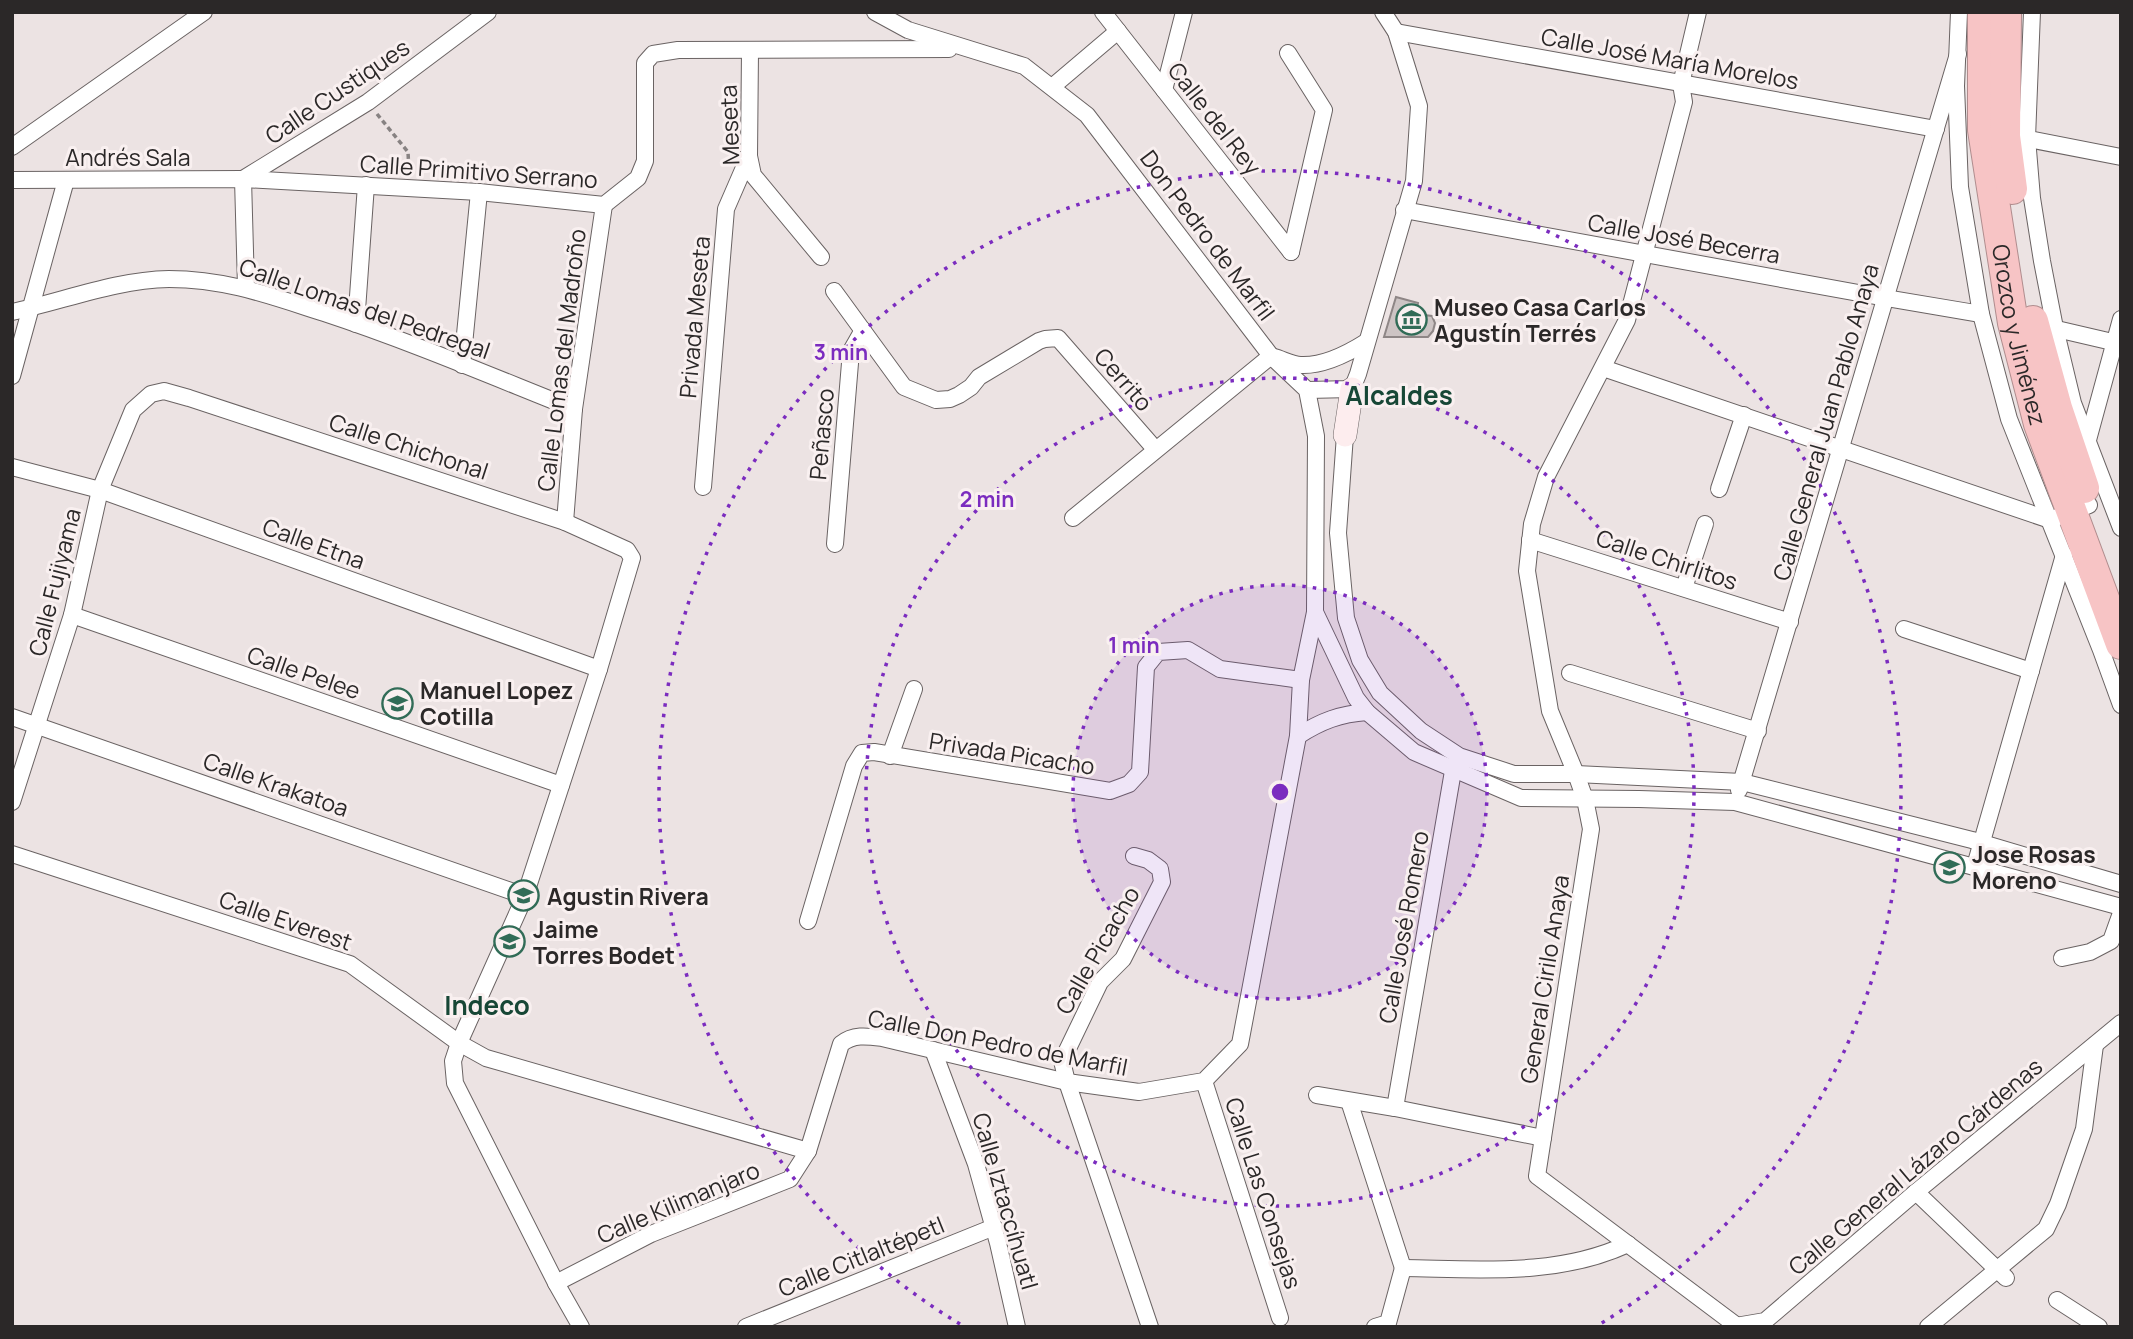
<svg xmlns="http://www.w3.org/2000/svg" width="2133" height="1339" viewBox="0 0 2133 1339" font-family="Manrope,sans-serif">
<rect width="100%" height="100%" fill="#ece3e3"/>
<path fill="#cdc4c4" stroke="#8e8686" stroke-width="2" d="M 1396,297 L 1418,303 L 1416,314 L 1432,316 L 1435,323 L 1433,331 L 1428,337 L 1384,337 Z"/>
<g fill="none" stroke-linecap="round" stroke-linejoin="round">
<defs>
<g id="street">
<path d="M 1103,12 L 1291,252"/>
<path d="M 1698,12 L 1681,84 L 1684,102 L 1627,320 L 1546,477 L 1532,524 L 1527,571 L 1550,711 L 1576,774 L 1585,799 L 1591,829 L 1537,1176 L 1737,1326"/>
<path d="M 1959,12 L 1956,86 L 1960,187 L 1981,314 L 2009,419 L 2101,650 L 2121,705"/>
<path d="M 2032,12 L 2027,138 L 2032,198 L 2042,261 L 2055,328 L 2073,403 L 2121,528"/>
<path d="M 1396,32 L 1936,129"/>
<path d="M 750,51 L 749,156 L 753,175 L 821,257"/>
<path d="M 1288,53 L 1324,110 L 1291,252"/>
<path d="M 1052,87 L 1118,31"/>
<path d="M 1164,90 L 1184,12"/>
<path d="M 2018,137 L 2121,157"/>
<path d="M 12,147 L 204,12"/>
<path d="M 243,179 L 368,102 L 488,12"/>
<path d="M 243,179 L 246,287"/>
<path d="M 12,180 L 243,179 L 479,192 L 604,205 L 638,178 L 645,161 L 645,63 L 653,54 L 678,50 L 949,49"/>
<path d="M 1404,210 L 1886,298 L 1981,314"/>
<path d="M 834,291 L 904,387 L 936,400 L 950,399 L 959,395 L 971,387 L 979,377 L 1039,341 L 1045,339 L 1058,338 L 1155,449"/>
<path d="M 12,312 C 64,301 115,280 169,279 C 226,279 271,296 324,313 C 409,341 491,376 574,409"/>
<path d="M 356,324 L 366,185"/>
<path d="M 2048,327 L 2121,344"/>
<path d="M 1274,357 C 1282,359 1293,365 1301,365 C 1324,366 1347,354 1366,342"/>
<path d="M 462,365 L 479,192"/>
<path d="M 1603,368 L 2050,520 L 2089,505"/>
<path d="M 12,376 L 66,180"/>
<path d="M 1307,390 L 1352,389 L 1358,374 L 1414,181 L 1419,106 L 1396,32 L 1383,12"/>
<path d="M 1345,435 L 1338,533 L 1346,618 L 1360,660 L 1380,693 L 1421,731 L 1459,756 L 1514,774 L 1576,774 L 1742,782 L 1972,840 L 2121,884"/>
<path d="M 2088,440 L 2121,319"/>
<path d="M 12,467 L 100,490 L 599,669"/>
<path d="M 703,487 L 726,209 L 749,156"/>
<path d="M 1719,489 L 1744,415"/>
<path d="M 1073,518 L 1271,356"/>
<path d="M 565,522 L 574,409 L 604,205"/>
<path d="M 1530,540 L 1790,622"/>
<path d="M 835,544 L 851,351 L 863,330"/>
<path d="M 1684,588 L 1705,524"/>
<path d="M 1315,612 L 1356,698 L 1367,712 L 1414,752 L 1521,798 L 1639,799 L 1735,802 L 2121,907"/>
<path d="M 72,615 L 561,785"/>
<path d="M 1904,629 L 2031,671"/>
<path d="M 1570,673 L 1758,731"/>
<path d="M 12,717 L 525,896"/>
<path d="M 1298,736 C 1321,721 1340,714 1367,712"/>
<path d="M 890,756 L 914,689"/>
<path d="M 1739,790 L 1958,54"/>
<path d="M 12,802 L 72,615 L 100,490 L 133,410 L 151,394 L 164,391 L 189,398 L 565,522 L 627,550 L 632,558 L 599,669 L 525,896 L 459,1043 L 453,1061 L 455,1083 L 556,1283 L 581,1327"/>
<path d="M 12,854 L 350,964 L 459,1043 L 486,1058 L 808,1151"/>
<path d="M 1134,856 L 1148,860 L 1160,869 L 1162,882 L 1123,959 L 1100,982 L 1062,1061 L 1067,1082 L 1150,1327"/>
<path d="M 1975,866 L 2064,555"/>
<path d="M 808,921 L 854,766 L 862,753 L 874,752 L 1110,791 L 1129,784 L 1140,772 L 1146,667 L 1158,652 L 1188,650 L 1220,669 L 1301,680"/>
<path d="M 2062,958 L 2090,952 L 2111,941 L 2121,913"/>
<path d="M 933,1050 L 976,1164 L 998,1243 L 1017,1327"/>
<path d="M 1204,1081 L 1280,1318"/>
<path d="M 1317,1095 L 1395,1108 L 1543,1138"/>
<path d="M 1349,1101 L 1403,1268"/>
<path d="M 1395,1108 L 1453,771 L 1456,763"/>
<path d="M 1916,1192 L 2006,1278"/>
<path d="M 1403,1268 C 1479,1269 1557,1277 1628,1244"/>
<path d="M 556,1283 L 651,1234 L 790,1179 L 808,1151 L 841,1044 C 853,1034 867,1036 882,1038 L 1067,1082 L 1139,1092 L 1204,1081 L 1240,1044 L 1298,736 L 1301,680 L 1315,612 L 1316,436 L 1307,390 L 1271,356 L 1087,115 L 1024,66 L 908,30 L 875,12"/>
<path d="M 2057,1300 L 2099,1327"/>
<path d="M 746,1327 L 994,1227"/>
<path d="M 1375,1327 L 1388,1323 L 1403,1268"/>
<path d="M 1730,1327 L 1765,1321 L 1916,1192 L 2121,1023"/>
<path d="M 1928,1327 L 2046,1229 L 2058,1204 L 2084,1129 L 2095,1045"/>
</g>
<path id="secondary" d="M 1345,435 L 1352,389"/>
<g id="highway">
<path id="s1" d="M 1983,12 L 1983,130 L 2013,323 L 2039,424 L 2121,644"/>
<path d="M 2006,12 L 2005,136 L 2012,189"/>
<path d="M 2033,321 L 2057,408 L 2084,488"/>
</g>
</defs>
<use href="#street" stroke="#6a6363" stroke-width="18"/>
<use href="#secondary" stroke="#6a6363" stroke-width="24"/>
<use href="#highway" stroke="#b08d8e" stroke-width="32"/>
<path stroke="#878282" stroke-width="3.5" stroke-dasharray="5 3.5" stroke-linecap="butt" d="M 377,114 L 408,152 L 409,172"/>
<use href="#street" stroke="#fff" stroke-width="16"/>
<use href="#secondary" stroke="#fdedee" stroke-width="23"/>
<use href="#highway" stroke="#f7c4c5" stroke-width="30"/>
</g>
<circle cx="1280" cy="792" r="207" fill="#7b2cbf" fill-opacity=".12"/>
<g fill="none" stroke="#7b2cbf" stroke-width="3.5" stroke-dasharray="3.5 7">
<circle cx="1280" cy="792" r="207"/>
<circle cx="1280" cy="792" r="414"/>
<path d="M960 1324A621 621 0 1 1 1600 1324"/>
</g>
<defs>
<symbol id="museum-ring" viewBox="-11 -11 22 22"><circle r="9.5" fill="#f9f0f0" stroke="#316c57" stroke-width="1.5"/><path d="M0-6L6-3V-2H-6V-3ZM-5-1h2V3h-2ZM-1-1h2V3h-2ZM3-1h2V3H3ZM-6 4H6V6H-6Z" fill="#316c57"/></symbol>
<symbol id="school-ring" viewBox="-11 -11 22 22"><circle r="9.5" fill="#f9f0f0" stroke="#316c57" stroke-width="1.5"/><path d="M0-5L7-2L0 1L-7-2ZM-4 1L0 2.5L4 1V4Q0 6-4 4Z" fill="#316c57"/></symbol>
</defs>
<g fill-rule="evenodd">
<use href="#museum-ring" x="1394" y="302" width="35" height="35"/>
<use href="#school-ring" x="380" y="686" width="35" height="35"/>
<use href="#school-ring" x="1932" y="850" width="35" height="35"/>
<use href="#school-ring" x="506" y="878" width="35" height="35"/>
<use href="#school-ring" x="492" y="924" width="35" height="35"/>
</g>
<g text-anchor="middle" dominant-baseline="central" stroke-width="6" stroke-linejoin="round" paint-order="stroke">
<g font-size="23" fill="#2b2828" stroke="#f9f0f0">
<text transform="translate(1670 58) rotate(10)">Calle José María Morelos</text>
<text transform="translate(337 91) rotate(-34)">Calle Custiques</text>
<text transform="translate(1215 118) rotate(52)">Calle del Rey</text>
<text transform="translate(729 125) rotate(-92)">Meseta</text>
<text x="128" y="157">Andrés Sala</text>
<text transform="translate(479 171) rotate(4)">Calle Primitivo Serrano</text>
<text transform="translate(1208 235) rotate(53)">Don Pedro de Marfil</text>
<text transform="translate(1684 238) rotate(10)">Calle José Becerra</text>
<text transform="translate(365 308) rotate(19)">Calle Lomas del Pedregal</text>
<text transform="translate(694 317) rotate(-85)">Privada Meseta</text>
<text stroke="none"><textPath href="#s1" startOffset="326">Orozco y Jiménez</textPath></text>
<text transform="translate(561 360) rotate(-83)">Calle Lomas del Madroño</text>
<text transform="translate(1124 379) rotate(49)">Cerrito</text>
<text transform="translate(1825 422) rotate(-74)">Calle General Juan Pablo Anaya</text>
<text transform="translate(821 434) rotate(-85)">Peñasco</text>
<text transform="translate(409 446) rotate(18)">Calle Chichonal</text>
<text transform="translate(314 543) rotate(20)">Calle Etna</text>
<text transform="translate(1667 559) rotate(18)">Calle Chirlitos</text>
<text transform="translate(54 582) rotate(-76)">Calle Fujiyama</text>
<text transform="translate(304 672) rotate(19)">Calle Pelee</text>
<text transform="translate(1012 753) rotate(9)">Privada Picacho</text>
<text transform="translate(276 784) rotate(19)">Calle Krakatoa</text>
<text transform="translate(286 920) rotate(19)">Calle Everest</text>
<text transform="translate(1403 927) rotate(-80)">Calle José Romero</text>
<text transform="translate(1097 950) rotate(-60)">Calle Picacho</text>
<text transform="translate(1544 979) rotate(-81)">General Cirilo Anaya</text>
<text transform="translate(998 1042) rotate(11)">Calle Don Pedro de Marfil</text>
<text transform="translate(1915 1166) rotate(-40)">Calle General Lázaro Cárdenas</text>
<text transform="translate(1264 1193) rotate(72)">Calle Las Consejas</text>
<text transform="translate(1006 1201) rotate(74)">Calle Iztaccíhuatl</text>
<text transform="translate(678 1202) rotate(-23)">Calle Kilimanjaro</text>
<text transform="translate(861 1256) rotate(-22)">Calle Citlaltépetl</text>
</g>
<g font-size="23" font-weight="bold" fill="#2b2828" stroke="#f9f0f0" text-anchor="start">
<text x="1434" y="307">Museo Casa Carlos<tspan x="1434" dy="26">Agustín Terrés</tspan></text>
<text x="420" y="690">Manuel Lopez<tspan x="420" dy="26">Cotilla</tspan></text>
<text x="1972" y="854">Jose Rosas<tspan x="1972" dy="26">Moreno</tspan></text>
<text x="547" y="896">Agustin Rivera</text>
<text x="533" y="929">Jaime<tspan x="533" dy="26">Torres Bodet</tspan></text>
</g>
<g font-size="26" font-weight="bold" fill="#174736" stroke="#f9f0f0">
<text x="1399" y="395">Alcaldes</text>
<text x="487" y="1005">Indeco</text>
</g>
</g>
<circle cx="1280" cy="792" r="10" fill="#7b2cbf" stroke="#f9f0f0" stroke-width="3.5"/>
<g font-size="21" text-anchor="middle" font-weight="bold" fill="#7b2cbf" stroke="#f9f0f0" stroke-width="6" stroke-linejoin="round" paint-order="stroke">
<text x="841" y="360">3 min</text>
<text x="987" y="507">2 min</text>
<text x="1134" y="653">1 min</text>
</g>
<rect width="2133" height="1339" fill="none" stroke="#2b2828" stroke-width="28"/>
</svg>
